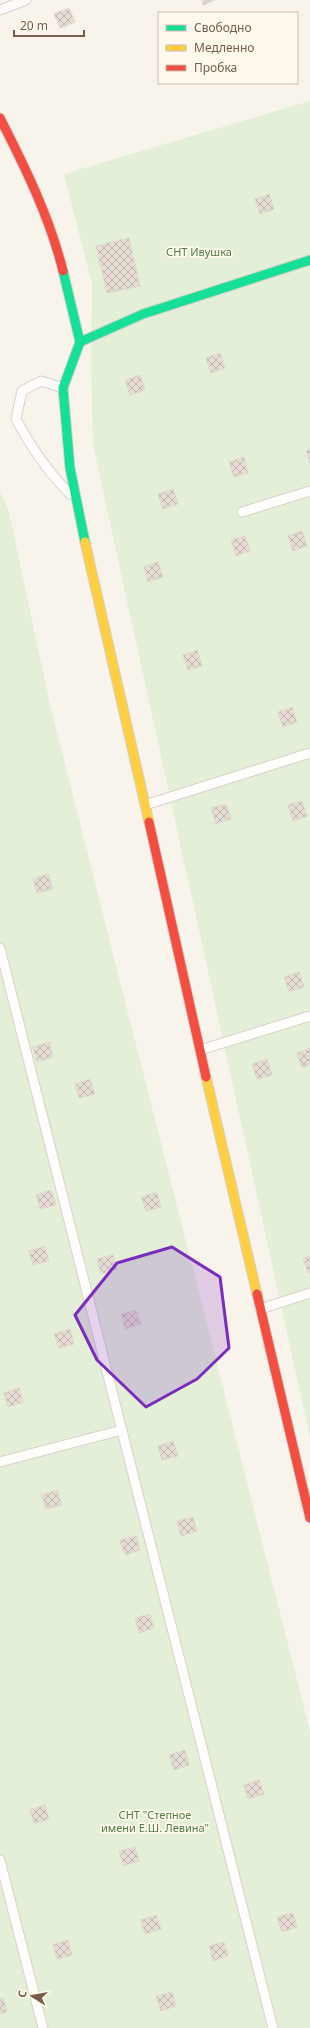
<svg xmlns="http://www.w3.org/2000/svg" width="310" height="2028" viewBox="0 0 310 2028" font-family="'Noto Sans',sans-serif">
<defs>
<pattern id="building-cross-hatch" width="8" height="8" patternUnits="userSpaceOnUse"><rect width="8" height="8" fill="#e5ddd3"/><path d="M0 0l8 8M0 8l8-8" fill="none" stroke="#beb6ad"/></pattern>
</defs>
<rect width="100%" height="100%" fill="#f8f4ec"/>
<g fill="#e3efd7">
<path d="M 310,101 L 310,1438 L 93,445 L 91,364 L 92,284 L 64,174 Z"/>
<path d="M 0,492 L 9,512 L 50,705 L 310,1731 L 310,2028 L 0,2028 Z"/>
</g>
<g fill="url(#building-cross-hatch)" stroke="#e1d7ce">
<path d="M 202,0 L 215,0 L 203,5 Z"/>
<path d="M 69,8 L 75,22 L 60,28 L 54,14 Z"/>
<path d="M 269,194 L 274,209 L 260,214 L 255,199 Z"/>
<path d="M 129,238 L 140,286 L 107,293 L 96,246 Z"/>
<path d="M 220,353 L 225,368 L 211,373 L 206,358 Z"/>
<path d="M 140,375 L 145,390 L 130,395 L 125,380 Z"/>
<path d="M 310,449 L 310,464 L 306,451 Z"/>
<path d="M 244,457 L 248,473 L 234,477 L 229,462 Z"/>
<path d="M 173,489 L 178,504 L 163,509 L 158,494 Z"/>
<path d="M 302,531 L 307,546 L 293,551 L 288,536 Z"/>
<path d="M 245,536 L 250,551 L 236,556 L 231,540 Z"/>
<path d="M 158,562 L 163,577 L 148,582 L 144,567 Z"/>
<path d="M 197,650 L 202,666 L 188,670 L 183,655 Z"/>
<path d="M 292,707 L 297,722 L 283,727 L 278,712 Z"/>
<path d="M 302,801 L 307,816 L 293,821 L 288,805 Z"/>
<path d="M 226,804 L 231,819 L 216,824 L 211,808 Z"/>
<path d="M 48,874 L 53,889 L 37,893 L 33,879 Z"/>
<path d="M 299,972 L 304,987 L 289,992 L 284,977 Z"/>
<path d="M 49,1042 L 53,1057 L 37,1062 L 33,1047 Z"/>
<path d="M 310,1048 L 310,1065 L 302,1068 L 297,1053 Z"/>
<path d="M 267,1059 L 272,1075 L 257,1079 L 252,1064 Z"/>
<path d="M 90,1079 L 95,1094 L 79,1098 L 75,1084 Z"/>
<path d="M 51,1190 L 56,1205 L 40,1209 L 36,1195 Z"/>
<path d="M 157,1192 L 161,1207 L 146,1211 L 141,1197 Z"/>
<path d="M 45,1246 L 49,1261 L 33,1265 L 29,1251 Z"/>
<path d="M 113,1255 L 117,1269 L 101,1274 L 97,1259 Z"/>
<path d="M 310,1256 L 310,1273 L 308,1273 L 303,1258 Z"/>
<path d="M 136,1310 L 141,1324 L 125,1329 L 121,1314 Z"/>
<path d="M 70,1329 L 74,1344 L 59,1348 L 54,1334 Z"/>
<path d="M 19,1388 L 23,1402 L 8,1407 L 4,1393 Z"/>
<path d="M 173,1441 L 178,1456 L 162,1460 L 158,1446 Z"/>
<path d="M 57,1490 L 62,1505 L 46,1509 L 42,1495 Z"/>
<path d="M 193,1517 L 197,1531 L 181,1536 L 177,1521 Z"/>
<path d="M 136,1536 L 140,1550 L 125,1555 L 120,1540 Z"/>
<path d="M 150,1614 L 154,1628 L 139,1633 L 135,1618 Z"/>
<path d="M 185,1750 L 189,1765 L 174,1770 L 169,1755 Z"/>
<path d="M 259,1780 L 264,1794 L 248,1799 L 244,1785 Z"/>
<path d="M 45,1805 L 49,1819 L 34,1824 L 30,1810 Z"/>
<path d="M 135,1847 L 139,1861 L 123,1866 L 119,1851 Z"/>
<path d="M 293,1913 L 297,1927 L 282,1932 L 277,1917 Z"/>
<path d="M 156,1915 L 161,1929 L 145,1934 L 141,1920 Z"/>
<path d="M 68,1940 L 72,1955 L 57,1959 L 53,1945 Z"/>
<path d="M 224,1942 L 228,1956 L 213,1961 L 209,1946 Z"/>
<path d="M 172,1992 L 176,2006 L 161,2011 L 156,1996 Z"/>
<path d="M 3,1998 L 7,2012 L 0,2014 L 0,1999 Z"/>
</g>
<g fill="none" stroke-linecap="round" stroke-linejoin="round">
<defs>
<g id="lane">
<path d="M 0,10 L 26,0"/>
<path d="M 63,388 L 41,381 L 22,391 L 16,419 C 31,447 47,471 70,494"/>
<path d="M 242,512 L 310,491"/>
<path d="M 145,805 L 310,753"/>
<path d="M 0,948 L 273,2028"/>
<path d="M 200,1050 L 310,1016"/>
<path d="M 260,1309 L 310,1293"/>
<path d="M 0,1462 L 122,1430"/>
<path d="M 0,1860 L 43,2028"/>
</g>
<g id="fast">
<path d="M 63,271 L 80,342 L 63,388 L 70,468 L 85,542"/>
<path d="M 80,342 L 143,314 L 310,260"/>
</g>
<g id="slow">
<path d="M 85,542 L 149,822"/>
<path d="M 206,1077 L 257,1294"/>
</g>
<g id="jam">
<path d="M 0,118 C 25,167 50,218 63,271"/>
<path d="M 149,822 L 206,1077"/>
<path d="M 257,1294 L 310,1518"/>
</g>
</defs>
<use href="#lane" stroke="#d7d1ca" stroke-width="11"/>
<use href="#fast" stroke="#d7d0c8" stroke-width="11"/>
<use href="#slow" stroke="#d7d0c8" stroke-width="11"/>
<use href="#jam" stroke="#d7d0c8" stroke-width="11"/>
<use href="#lane" stroke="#fefdfc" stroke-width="9"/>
<use href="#fast" stroke="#16e098" stroke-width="9"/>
<use href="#slow" stroke="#ffcf43" stroke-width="9"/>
<use href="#jam" stroke="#f24e42" stroke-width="9"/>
</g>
<path fill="#7b2cbf" fill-opacity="0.2" stroke="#7b2cbf" stroke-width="3" stroke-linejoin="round" d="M 172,1247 L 220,1277 L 229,1348 L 197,1379 L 146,1407 L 97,1360 L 75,1315 L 117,1263 Z"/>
<g text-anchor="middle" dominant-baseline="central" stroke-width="3.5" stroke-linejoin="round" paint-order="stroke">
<g font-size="11" fill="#507e42" stroke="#fff9ee">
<text x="199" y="251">СНТ Ивушка</text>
<text x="155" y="1814">СНТ "Степное<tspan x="155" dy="13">имени Е.Ш. Левина"</tspan></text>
</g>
</g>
<rect x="158" y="12" width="140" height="72" fill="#fff9ee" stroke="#c9bbac"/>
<rect x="166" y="25" width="20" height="6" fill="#16e098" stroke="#c9bbac"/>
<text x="194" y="32" font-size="12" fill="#775d4a">Свободно</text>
<rect x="166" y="45" width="20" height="6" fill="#ffcf43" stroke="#c9bbac"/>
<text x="194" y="52" font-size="12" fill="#775d4a">Медленно</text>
<rect x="166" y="65" width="20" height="6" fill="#f24e42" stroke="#c9bbac"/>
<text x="194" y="72" font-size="12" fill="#775d4a">Пробка</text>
<g transform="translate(32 1996) rotate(281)" stroke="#fff9ee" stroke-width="3" paint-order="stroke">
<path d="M0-3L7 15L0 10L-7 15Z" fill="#775d4a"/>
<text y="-6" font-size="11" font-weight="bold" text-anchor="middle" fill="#775d4a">С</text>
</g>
<path d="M14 30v6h70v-6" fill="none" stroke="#775d4a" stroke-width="2"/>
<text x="20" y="30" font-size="12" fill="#775d4a" stroke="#fff9ee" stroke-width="3" paint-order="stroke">20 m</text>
</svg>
